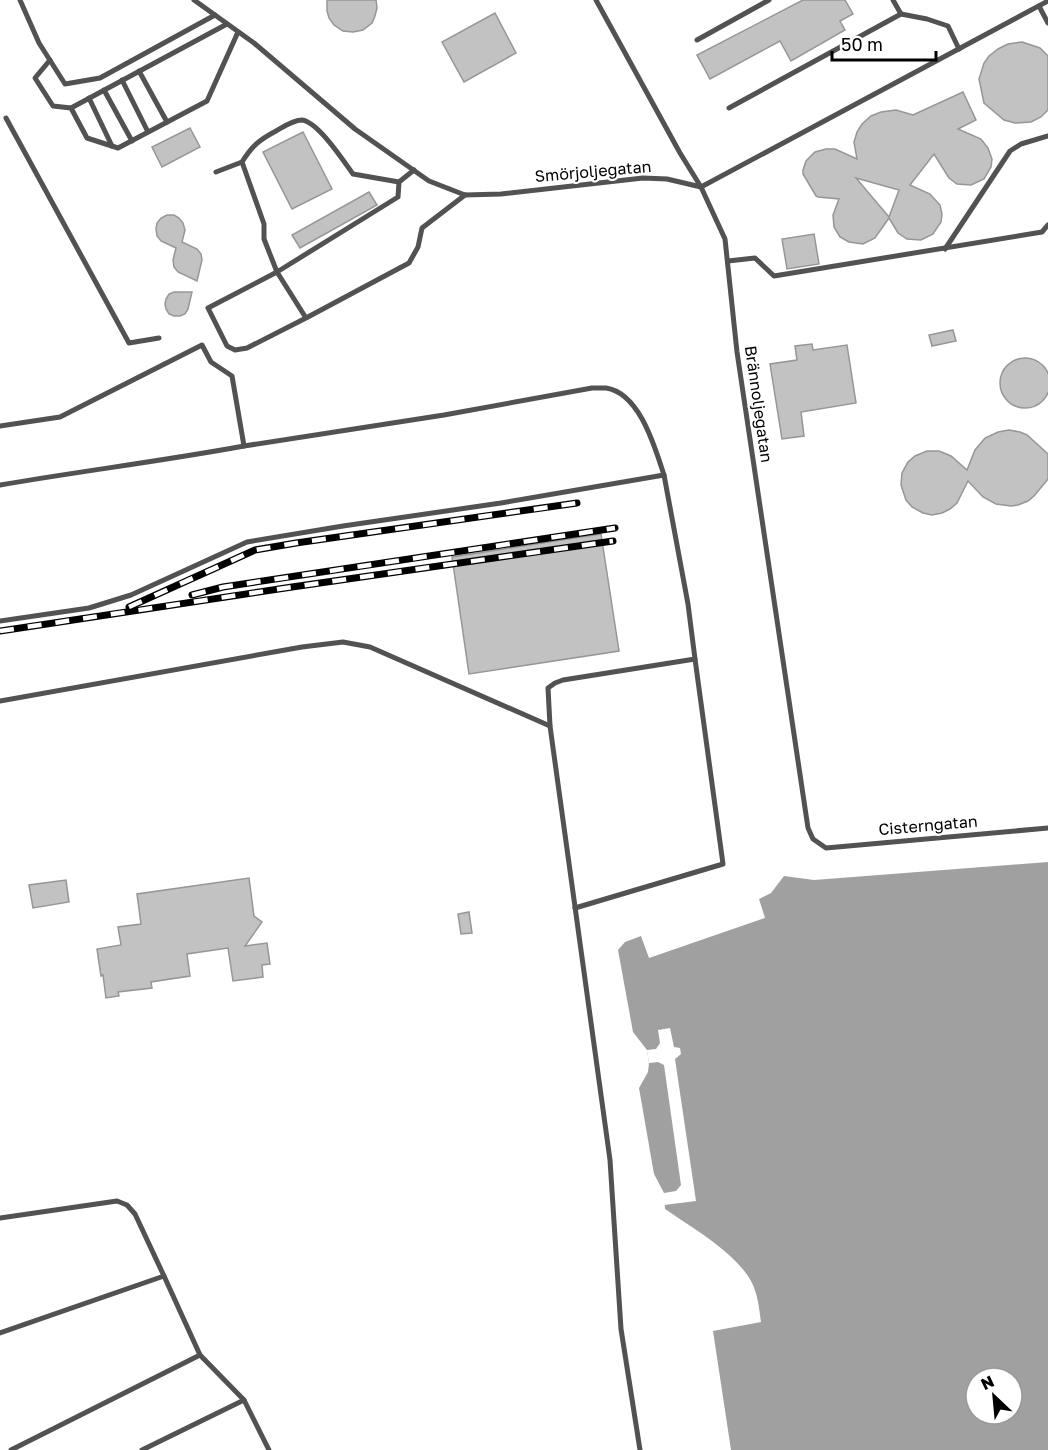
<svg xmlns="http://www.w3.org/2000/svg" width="1048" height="1450" viewBox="0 0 1048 1450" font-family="'Golos Text',sans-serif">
<rect width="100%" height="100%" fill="#fff"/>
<path fill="#a0a0a0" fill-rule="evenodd" d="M 1048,862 L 1048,1450 L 731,1450 L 713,1331 L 761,1322 C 759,1308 758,1294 751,1281 C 736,1253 691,1227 665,1209 L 664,1193 L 654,1174 L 639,1088 L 648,1072 L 649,1063 L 647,1050 L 633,1032 L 618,950 L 625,942 L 641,936 L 649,958 L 765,918 L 759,899 L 771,893 L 784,876 L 814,880 ZM 976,1378 L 1012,1378 L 1012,1414 L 976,1414 Z"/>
<path fill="#fff" d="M 670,1028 L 674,1047 L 680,1048 L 681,1054 L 675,1059 L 696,1201 L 664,1205 L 664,1193 L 676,1191 L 681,1185 L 664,1065 L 658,1062 L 649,1063 L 647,1050 L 656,1049 L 660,1043 L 658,1030 Z"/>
<g fill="#c2c2c2" stroke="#969696" stroke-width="1.5" fill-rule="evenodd">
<path d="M 327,0 L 376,0 L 377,8 L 375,16 L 372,23 L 363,30 L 353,32 L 343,31 L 334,25 L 329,18 L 327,11 Z"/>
<path d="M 803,0 L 845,0 L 853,14 L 840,21 L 845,30 L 791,61 L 780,41 L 710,79 L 697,55 Z"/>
<path d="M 495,13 L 516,53 L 464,82 L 442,42 Z"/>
<path d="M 1022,42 L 1040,48 L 1048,56 L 1048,110 L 1041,117 L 1031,122 L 1015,123 L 1004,120 L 984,103 L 979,79 L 984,63 L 989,56 L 998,49 L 1008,44 Z"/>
<path d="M 963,92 L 976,120 L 958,129 L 981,139 L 988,148 L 992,159 L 991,167 L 984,179 L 971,185 L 957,184 L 949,178 L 934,154 L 910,185 L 930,194 L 940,205 L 942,214 L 941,222 L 933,234 L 921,240 L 907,239 L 898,233 L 889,218 L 875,238 L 863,244 L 849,242 L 840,237 L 834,227 L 833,215 L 839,199 L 818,197 L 816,196 L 803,174 L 803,170 L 806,161 L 815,152 L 826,149 L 835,149 L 857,159 L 854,142 L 857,132 L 862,124 L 871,116 L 881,112 L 896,110 L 913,115 ZM 856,178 L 899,190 L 889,217 Z"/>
<path d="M 190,128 L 200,147 L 162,167 L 152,147 Z"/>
<path d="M 303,132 L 332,189 L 292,209 L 263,152 Z"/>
<path d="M 369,192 L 377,205 L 300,248 L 292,235 Z"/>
<path d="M 167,215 L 174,215 L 179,218 L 183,223 L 185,230 L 182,242 L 197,249 L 201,254 L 202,260 L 197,281 L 178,272 L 174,267 L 173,260 L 176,248 L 161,241 L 157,236 L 156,229 L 157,223 L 161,218 Z"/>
<path d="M 814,234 L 819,264 L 787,269 L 782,239 Z"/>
<path d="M 174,292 L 192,292 L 188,309 L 185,314 L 180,316 L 174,316 L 169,314 L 166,309 L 165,304 L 166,299 L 169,294 Z"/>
<path d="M 953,330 L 956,341 L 932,346 L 929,335 Z"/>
<path d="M 812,344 L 813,350 L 847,345 L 856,403 L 801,412 L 804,436 L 782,439 L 770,364 L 797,360 L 795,346 Z"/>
<circle cx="1025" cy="383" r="25"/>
<path d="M 1009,430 L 1020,432 L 1027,435 L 1048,454 L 1048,479 L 1034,496 L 1028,501 L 1018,505 L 1011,506 L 996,504 L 983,497 L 968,481 L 957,503 L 950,509 L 942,513 L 932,515 L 923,513 L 912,507 L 906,500 L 901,485 L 902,473 L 908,462 L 915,456 L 927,451 L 939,451 L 951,456 L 967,470 L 975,450 L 985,438 L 998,432 Z"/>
<path d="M 601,534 L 619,651 L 469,674 L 452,557 Z"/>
<path d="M 249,878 L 254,916 L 262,922 L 245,946 L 267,943 L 270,964 L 262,965 L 263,977 L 233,981 L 228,948 L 187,954 L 190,976 L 151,982 L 152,988 L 118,992 L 119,996 L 106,998 L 103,975 L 101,976 L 97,949 L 121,945 L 118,927 L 141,924 L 137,894 Z"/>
<path d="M 66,880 L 69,902 L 33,908 L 29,885 Z"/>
<path d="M 469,912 L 472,933 L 461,934 L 458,914 Z"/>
</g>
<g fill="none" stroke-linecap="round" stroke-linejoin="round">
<g stroke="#525252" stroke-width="5">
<path d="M 20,0 L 39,43 L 65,84 L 100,78 L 215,15"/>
<path d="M 194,0 L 254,43 L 355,129 L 429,181 L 465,195 L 501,194 L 643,178 L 667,179 L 701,187 L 1048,1"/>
<path d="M 596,0 L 680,153 L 701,187 L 725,239 L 737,352 L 808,828 L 813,839 L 826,848 L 1048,828"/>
<path d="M 893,0 L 901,14"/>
<path d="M 1039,6 L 1048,23"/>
<path d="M 697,40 L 769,0"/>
<path d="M 50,60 L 35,78 L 53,106 L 71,108 L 87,138 L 118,148 L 207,101 L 238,32"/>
<path d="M 139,71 L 167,122"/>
<path d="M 122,80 L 148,132"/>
<path d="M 104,90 L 132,141"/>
<path d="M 89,98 L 112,146"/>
<path d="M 71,108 L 227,24"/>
<path d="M 729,108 L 901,14 L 927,19 L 948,26 L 959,49"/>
<path d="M 6,118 L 129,343 L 159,338"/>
<path d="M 216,172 L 242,162"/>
<path d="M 399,182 L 398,197 L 277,272 L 264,239 L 264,224 L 242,162 C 252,146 259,140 276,131 C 283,127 293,120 302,120 C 318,122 343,160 353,174 L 399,182 L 414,170"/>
<path d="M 945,249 L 1010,151 L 1021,144 L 1048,136"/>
<path d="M 728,261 L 755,258 L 774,276 L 1042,232 L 1048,225"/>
<path d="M 306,318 L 247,348 L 235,350 L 227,346 L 208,308 L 277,272 L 306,318 L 409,263 L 418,247 L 422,228 L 465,195"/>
<path d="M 0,426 L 60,417 L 202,345 L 211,362 L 232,376 L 244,446 C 163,461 81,471 0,485"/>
<path d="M 244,446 L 444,415 L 592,388 C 596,388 602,388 606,388 C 640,393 655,448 664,475"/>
<path d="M 0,621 L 89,608 L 131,595 L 247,542 L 343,526 L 501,503 L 664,475 L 688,604 L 695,659 L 563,680 L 555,683 L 548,688 L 550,726"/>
<path d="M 0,701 L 302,647 L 343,642 L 370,647 L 550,726 L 610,1160 L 621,1329 L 640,1450"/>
<path d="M 575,908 L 723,864 L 695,659"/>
<path d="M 0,1218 L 117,1201 L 127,1205 L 135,1214 L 164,1276 L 0,1333"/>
<path d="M 164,1276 L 200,1355 L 244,1400"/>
<path d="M 11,1450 L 200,1355"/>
<path d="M 142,1450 L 244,1400 L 269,1450"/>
</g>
<defs>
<g id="rail">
<path d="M 192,595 L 223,587 L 615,528"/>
<path d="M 129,607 L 255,550 L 296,543 L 577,503"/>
<path d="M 0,631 L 292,587 L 613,541"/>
</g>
</defs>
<use href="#rail" stroke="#000" stroke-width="7"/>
<use href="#rail" stroke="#fff" stroke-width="4.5" stroke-dasharray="14" stroke-linecap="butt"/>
</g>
<g text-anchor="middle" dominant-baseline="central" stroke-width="4.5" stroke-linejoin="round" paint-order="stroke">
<g font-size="16" fill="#000" stroke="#fff">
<text transform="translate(593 171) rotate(-5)">Smörjoljegatan</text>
<text transform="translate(759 404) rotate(82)">Brännoljegatan</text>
<text transform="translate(928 825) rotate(-5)">Cisterngatan</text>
</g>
</g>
<g transform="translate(994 1396) rotate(334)"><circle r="28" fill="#ffffff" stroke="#999999" stroke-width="1.5"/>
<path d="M0-4.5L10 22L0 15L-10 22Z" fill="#000000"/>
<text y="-9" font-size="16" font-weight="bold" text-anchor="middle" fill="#000000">N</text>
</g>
<path d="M832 51v9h104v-9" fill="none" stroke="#000000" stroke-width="3"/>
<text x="841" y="51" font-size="18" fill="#000000" stroke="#ffffff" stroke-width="4.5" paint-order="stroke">50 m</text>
</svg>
